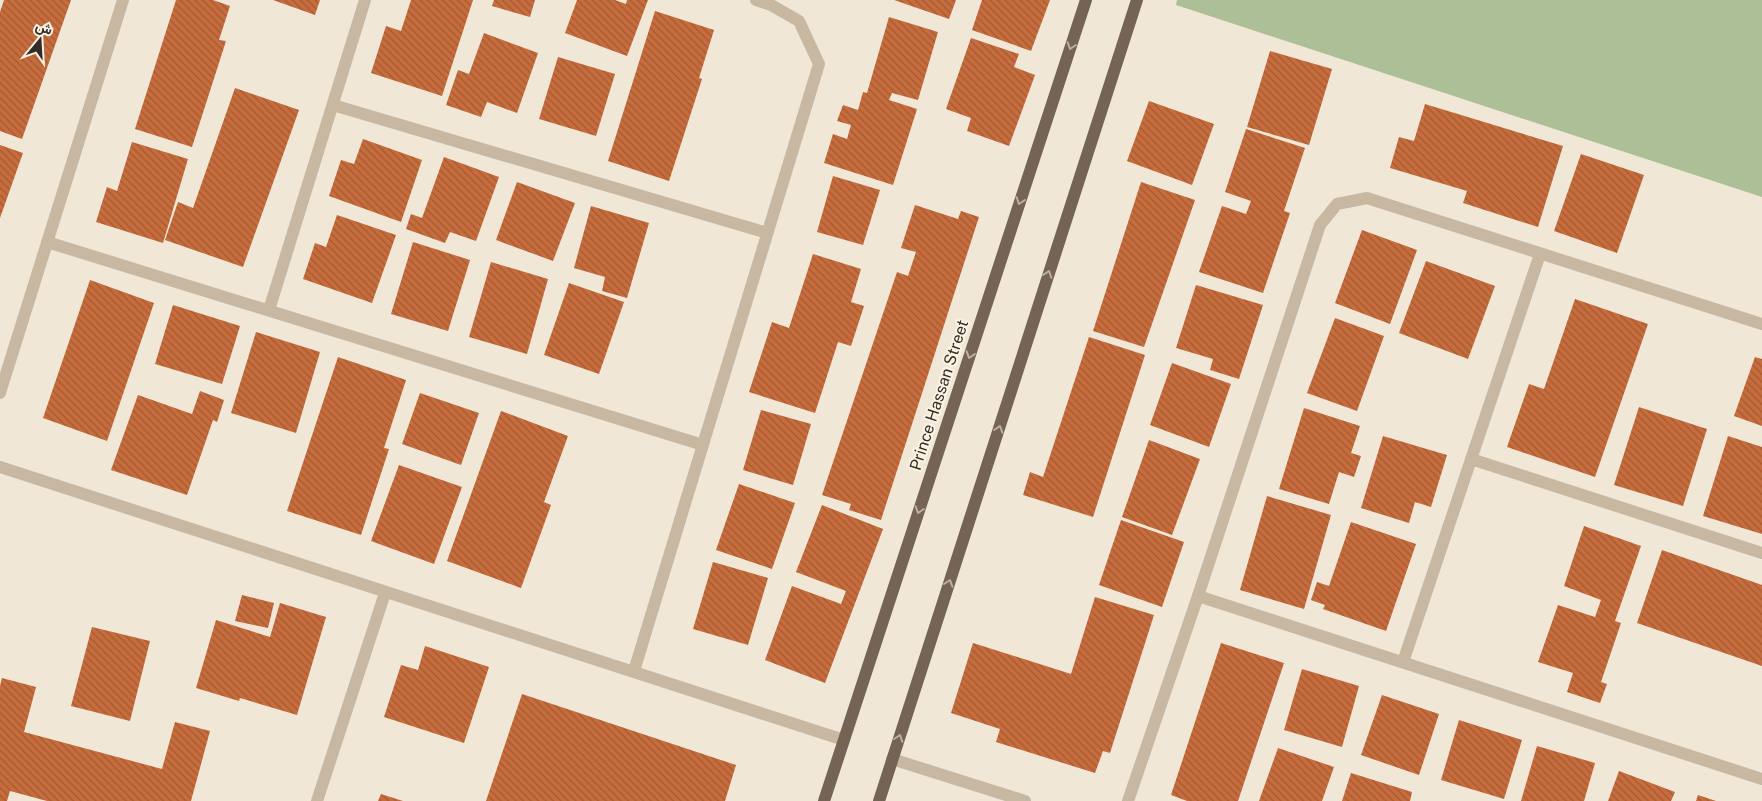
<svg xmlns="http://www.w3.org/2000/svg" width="1762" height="801" viewBox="0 0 1762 801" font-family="'Public Sans',Vazirmatn,sans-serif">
<defs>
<pattern id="building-back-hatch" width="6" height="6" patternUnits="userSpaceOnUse" patternTransform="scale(1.25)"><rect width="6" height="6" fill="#c76d3d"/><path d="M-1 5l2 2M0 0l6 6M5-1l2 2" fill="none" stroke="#a25a33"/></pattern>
</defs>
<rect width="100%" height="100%" fill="#f1e7d6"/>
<path fill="#adbf96" d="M 1177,0 L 1762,0 L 1762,197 L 1176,5 Z"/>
<g fill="url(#building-back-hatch)">
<path d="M 4,0 L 71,0 L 22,139 L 0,131 L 0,12 Z"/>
<path d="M 176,0 L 213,0 L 230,6 L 219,40 L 226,41 L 192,147 L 135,129 Z"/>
<path d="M 273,0 L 320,0 L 315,15 Z"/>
<path d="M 411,0 L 473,0 L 442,96 L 371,73 L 386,26 L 401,31 Z"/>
<path d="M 494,0 L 535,0 L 530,17 L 492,6 Z"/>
<path d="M 577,0 L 615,0 L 626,4 L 627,0 L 648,0 L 627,56 L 565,33 Z"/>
<path d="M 894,0 L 956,0 L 949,19 Z"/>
<path d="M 982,0 L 1050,0 L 1031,51 L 972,30 Z"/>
<path d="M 655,11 L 714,30 L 699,78 L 702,79 L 669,181 L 608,161 Z"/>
<path d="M 889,17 L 938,32 L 918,100 L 892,93 L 889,100 L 917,109 L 893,185 L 824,163 L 833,134 L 847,139 L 851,125 L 837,121 L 843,105 L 858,110 L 863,92 L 867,93 Z"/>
<path d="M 484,33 L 538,53 L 517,113 L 487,102 L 481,117 L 446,105 L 458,70 L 469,74 Z"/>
<path d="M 971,38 L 1019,54 L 1014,67 L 1035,75 L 1009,146 L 967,131 L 971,118 L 946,109 Z"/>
<path d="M 1270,51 L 1332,69 L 1309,145 L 1247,127 Z"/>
<path d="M 558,57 L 615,74 L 596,136 L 539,119 Z"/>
<path d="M 235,88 L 299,110 L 243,267 L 165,240 L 178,202 L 193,208 Z"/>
<path d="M 1149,101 L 1214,124 L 1192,185 L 1127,161 Z"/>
<path d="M 1425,104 L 1563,146 L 1538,227 L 1463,203 L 1467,191 L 1390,168 L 1399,137 L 1414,141 Z"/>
<path d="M 1246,129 L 1305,148 L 1284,211 L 1290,213 L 1263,293 L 1199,272 L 1222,206 L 1246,214 L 1251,201 L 1225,192 Z"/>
<path d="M 363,139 L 422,160 L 401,222 L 329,196 L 341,160 L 354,164 Z"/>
<path d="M 132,142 L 188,159 L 163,243 L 96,222 L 107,187 L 117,191 Z"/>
<path d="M 0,145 L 23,153 L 0,218 Z"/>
<path d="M 1581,154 L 1644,175 L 1617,253 L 1554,231 Z"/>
<path d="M 444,157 L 499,177 L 476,241 L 450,232 L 445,243 L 406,229 L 411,214 L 422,218 Z"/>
<path d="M 833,176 L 880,190 L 863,245 L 817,232 Z"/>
<path d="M 517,182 L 575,203 L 553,261 L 496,240 Z"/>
<path d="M 1141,182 L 1195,200 L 1144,347 L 1093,331 Z"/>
<path d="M 915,205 L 958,219 L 961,211 L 979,217 L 881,520 L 849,510 L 851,504 L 822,495 L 897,272 L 908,276 L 916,252 L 901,248 Z"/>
<path d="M 591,206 L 649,223 L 627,298 L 602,291 L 605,277 L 574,268 Z"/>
<path d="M 337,215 L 396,235 L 372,303 L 303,279 L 315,243 L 326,247 Z"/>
<path d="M 1362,230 L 1417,250 L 1390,324 L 1335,303 Z"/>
<path d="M 413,242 L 470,260 L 448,331 L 391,314 Z"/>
<path d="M 813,254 L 861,269 L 851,302 L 864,306 L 851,346 L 838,342 L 815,413 L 749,392 L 772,322 L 789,328 Z"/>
<path d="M 1426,261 L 1495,286 L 1468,359 L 1399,333 Z"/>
<path d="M 491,262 L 548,279 L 527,354 L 469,337 Z"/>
<path d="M 90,280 L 154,303 L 107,441 L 43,418 Z"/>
<path d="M 569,283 L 624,302 L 599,374 L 544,355 Z"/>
<path d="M 1196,285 L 1263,305 L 1239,379 L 1210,370 L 1213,359 L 1176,348 Z"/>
<path d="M 1575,299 L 1648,324 L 1595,477 L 1507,447 L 1529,384 L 1544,389 Z"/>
<path d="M 173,305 L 240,326 L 222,384 L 155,364 Z"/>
<path d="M 1335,318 L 1384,336 L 1357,411 L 1307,393 Z"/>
<path d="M 256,332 L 320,352 L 296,433 L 231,413 Z"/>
<path d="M 1089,337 L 1145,355 L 1093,517 L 1023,495 L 1030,472 L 1043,477 Z"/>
<path d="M 338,357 L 406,380 L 384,448 L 389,449 L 361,535 L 287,511 Z"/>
<path d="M 1755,357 L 1762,359 L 1762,426 L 1734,416 Z"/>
<path d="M 1172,363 L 1231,384 L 1209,447 L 1150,425 Z"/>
<path d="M 200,391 L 224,400 L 217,422 L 213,420 L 187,495 L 111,470 L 138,395 L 192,414 Z"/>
<path d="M 420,393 L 479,413 L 461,465 L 402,444 Z"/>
<path d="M 1639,407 L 1707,429 L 1683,506 L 1614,485 Z"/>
<path d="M 1304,408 L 1360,426 L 1351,453 L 1361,456 L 1354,477 L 1339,472 L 1329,504 L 1279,489 Z"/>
<path d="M 761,410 L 811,424 L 793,485 L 743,470 Z"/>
<path d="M 501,411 L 568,436 L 544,502 L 551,505 L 521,588 L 447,561 Z"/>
<path d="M 1383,436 L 1447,455 L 1431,507 L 1415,502 L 1409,523 L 1361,508 Z"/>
<path d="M 1728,436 L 1762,447 L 1762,534 L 1703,516 Z"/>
<path d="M 1149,440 L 1200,459 L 1172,535 L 1122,517 Z"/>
<path d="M 399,465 L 462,487 L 434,564 L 371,541 Z"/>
<path d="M 739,484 L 795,503 L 772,569 L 716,550 Z"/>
<path d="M 1267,496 L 1331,515 L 1304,609 L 1240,590 Z"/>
<path d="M 822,505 L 883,529 L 825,683 L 765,660 L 792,586 L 841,604 L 846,591 L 796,572 Z"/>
<path d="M 1121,520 L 1184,542 L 1162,607 L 1099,585 Z"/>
<path d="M 1351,522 L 1416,544 L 1386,631 L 1323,609 L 1325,605 L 1311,600 L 1317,582 L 1329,586 Z"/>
<path d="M 1584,526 L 1641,546 L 1615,621 L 1621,623 L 1601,682 L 1607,684 L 1600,703 L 1567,692 L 1573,673 L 1538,662 L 1558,605 L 1595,617 L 1601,600 L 1564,586 Z"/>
<path d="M 1662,550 L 1762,585 L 1762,666 L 1637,623 Z"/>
<path d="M 713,562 L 768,578 L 748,645 L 693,629 Z"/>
<path d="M 242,595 L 274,603 L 268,628 L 235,621 Z"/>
<path d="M 1095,597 L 1154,615 L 1110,753 L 1103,751 L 1095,773 L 996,742 L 1000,729 L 951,713 L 973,643 L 1071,674 Z"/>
<path d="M 280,603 L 326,617 L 297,715 L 240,698 L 239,701 L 196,688 L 216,620 L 270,637 Z"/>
<path d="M 92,627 L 150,641 L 130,721 L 71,706 Z"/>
<path d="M 1221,643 L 1284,663 L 1238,801 L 1187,801 L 1171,795 Z"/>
<path d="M 425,646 L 489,667 L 464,743 L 384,717 L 401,665 L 418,670 Z"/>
<path d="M 1302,669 L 1359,686 L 1342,747 L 1284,730 Z"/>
<path d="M 2,678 L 36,687 L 24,732 L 162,769 L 175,722 L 210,731 L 191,801 L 47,801 L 10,791 L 7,801 L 0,801 L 0,686 Z"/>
<path d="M 522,694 L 736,765 L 725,801 L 486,801 Z"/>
<path d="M 1382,695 L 1439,714 L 1419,775 L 1361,755 Z"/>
<path d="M 1459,720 L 1522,740 L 1504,799 L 1441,780 Z"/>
<path d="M 1537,746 L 1595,763 L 1584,801 L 1521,801 Z"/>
<path d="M 1278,748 L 1334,767 L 1322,801 L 1259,801 Z"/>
<path d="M 1619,771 L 1675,792 L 1671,801 L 1608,801 Z"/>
<path d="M 1351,773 L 1412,792 L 1410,801 L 1342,801 Z"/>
<path d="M 381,794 L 403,801 L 378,801 Z"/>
<path d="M 1698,795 L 1716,801 L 1696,801 Z"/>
</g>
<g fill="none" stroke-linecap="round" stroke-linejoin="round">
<g stroke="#c8b8a2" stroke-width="12">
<path d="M 333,105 L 767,233"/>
<path d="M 47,242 L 703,445"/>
<path d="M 269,310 L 365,0"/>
<path d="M 0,393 L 123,0"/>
<path d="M 1471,459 L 1762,553"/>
<path d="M 0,467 L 844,740"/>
<path d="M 1198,596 L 1762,779"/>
<path d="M 1403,662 L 1540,254"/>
<path d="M 634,671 L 819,64 L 799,21 L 771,5 L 756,0"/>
<path d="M 892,759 L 1025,801"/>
<path d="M 317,801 L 385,593"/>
<path d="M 1128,801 L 1198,596 L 1320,225 L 1337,204 L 1367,198 L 1762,324"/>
</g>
<g stroke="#756355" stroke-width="12">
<path d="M 824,801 L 1086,0"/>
<path d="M 879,801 L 1137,0"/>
</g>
</g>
<defs><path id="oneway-chevron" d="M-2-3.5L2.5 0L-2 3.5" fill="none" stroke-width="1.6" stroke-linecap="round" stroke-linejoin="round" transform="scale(1.25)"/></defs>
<g stroke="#beb1a3">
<use href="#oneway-chevron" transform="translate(1071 46) rotate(108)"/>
<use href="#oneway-chevron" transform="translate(1020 201) rotate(108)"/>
<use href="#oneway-chevron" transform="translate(1048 274) rotate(-72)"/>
<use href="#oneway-chevron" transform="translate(970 355) rotate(108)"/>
<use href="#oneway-chevron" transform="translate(999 429) rotate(-72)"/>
<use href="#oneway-chevron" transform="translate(919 510) rotate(108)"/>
<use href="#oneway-chevron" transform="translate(949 583) rotate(-72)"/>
<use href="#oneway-chevron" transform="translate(899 738) rotate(-72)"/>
</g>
<g text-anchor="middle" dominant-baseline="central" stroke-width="4.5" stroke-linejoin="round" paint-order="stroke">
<g font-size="16" fill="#332b25" stroke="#f9f1e2">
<text transform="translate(939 395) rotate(-72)">Prince Hassan Street</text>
</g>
</g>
<g transform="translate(40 40) rotate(18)" stroke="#f9f1e2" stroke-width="4" paint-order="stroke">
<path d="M0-4L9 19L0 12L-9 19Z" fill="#332b25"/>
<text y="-8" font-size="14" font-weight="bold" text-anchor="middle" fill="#332b25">ش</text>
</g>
</svg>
